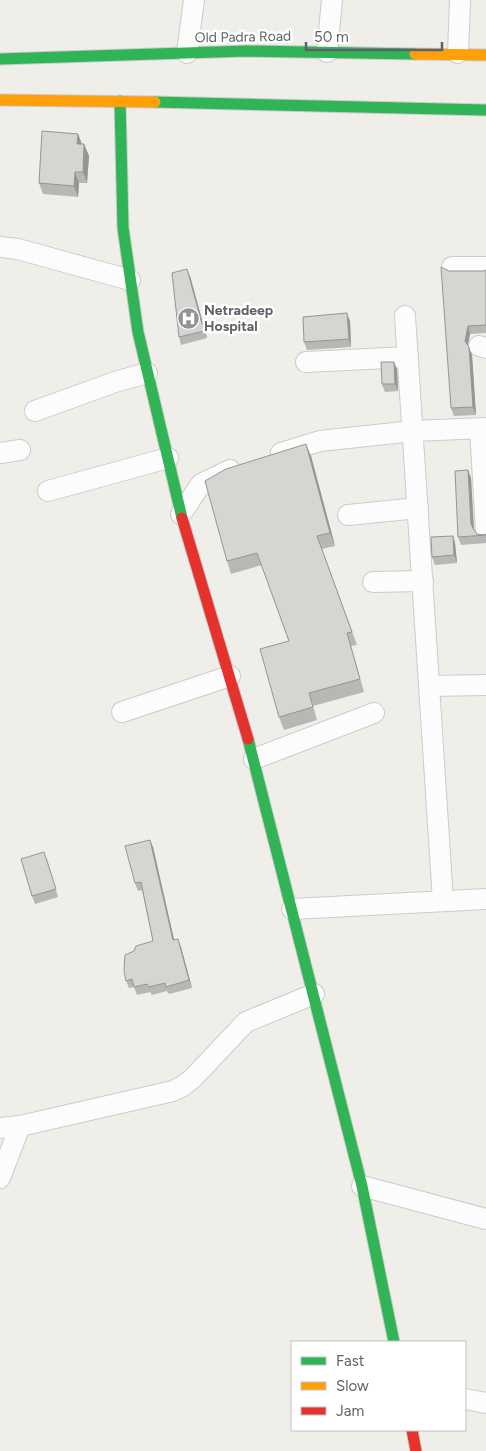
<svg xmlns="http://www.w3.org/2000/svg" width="486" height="1451" viewBox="0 0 486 1451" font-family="Figtree,sans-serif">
<rect width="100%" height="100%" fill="#efeee9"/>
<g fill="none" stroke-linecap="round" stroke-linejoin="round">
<defs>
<g id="street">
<path d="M 327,52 L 332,0"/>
<path d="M 187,53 L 194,0"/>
<path d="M 458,53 L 460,0"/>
<path d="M 0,247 L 18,249 L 130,280"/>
<path d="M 452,267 L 486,267"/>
<path d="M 405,316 L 443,901"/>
<path d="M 479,346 L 486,348"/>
<path d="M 306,362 L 408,357"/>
<path d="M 35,411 L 115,382 L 147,373"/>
<path d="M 480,429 L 486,531"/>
<path d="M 0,453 L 20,450"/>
<path d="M 281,453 L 320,441 L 413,431 L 486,428"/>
<path d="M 48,491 L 168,458"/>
<path d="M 181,514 L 201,484 L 230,470"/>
<path d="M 348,515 L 418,508"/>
<path d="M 373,582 L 423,581"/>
<path d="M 430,686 L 486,685"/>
<path d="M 122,712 L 230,676"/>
<path d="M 254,759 L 374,713"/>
<path d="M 292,909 L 486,899"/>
<path d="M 0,1128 L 20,1126 L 173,1091 L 183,1086 L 193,1078 L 246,1022 L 314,994"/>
<path d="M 0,1178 L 20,1126"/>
<path d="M 362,1186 L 486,1219"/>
<path d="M 465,1399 L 486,1403"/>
</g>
<g id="fast">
<path d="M 0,59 L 247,51 L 415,54"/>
<path d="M 120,101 L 123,228 L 138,332 L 182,518"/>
<path d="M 155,102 L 486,110"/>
<path d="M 248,739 L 362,1186 L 394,1342"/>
</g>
<g id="slow">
<path d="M 415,54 L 486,55"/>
<path d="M 0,100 L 155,102"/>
</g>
<g id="jam">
<path d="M 182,518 L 248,739"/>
<path d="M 412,1430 L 416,1451"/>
</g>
</defs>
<use href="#street" stroke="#cccccb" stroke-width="22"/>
<use href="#fast" stroke="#cbcbca" stroke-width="13"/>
<use href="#slow" stroke="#cbcbca" stroke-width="13"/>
<use href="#jam" stroke="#cbcbca" stroke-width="13"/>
<use href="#street" stroke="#fdfcfc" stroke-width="20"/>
<use href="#fast" stroke="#30b455" stroke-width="11"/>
<use href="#slow" stroke="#ff9f0a" stroke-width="11"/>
<use href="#jam" stroke="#e5322d" stroke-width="11"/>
</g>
<g fill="#b7b7b5">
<path d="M 78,134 L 82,144 L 84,144 L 89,156 L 87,183 L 79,183 L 78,197 L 43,194 L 39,183 Z"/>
<path d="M 486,270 L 486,333 L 470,334 L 468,346 L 472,355 L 476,415 L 454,416 L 451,408 L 449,271 L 483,271 Z"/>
<path d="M 190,276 L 207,338 L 181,345 L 179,337 Z"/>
<path d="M 350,321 L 351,347 L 307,350 L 304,342 Z"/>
<path d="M 394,362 L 397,369 L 398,391 L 385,392 L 382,384 Z"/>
<path d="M 311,456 L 335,546 L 322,549 L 357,645 L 351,646 L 364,692 L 313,706 L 317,720 L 284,730 L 279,717 L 289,641 L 262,565 L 231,574 L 227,561 Z"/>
<path d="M 468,470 L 471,478 L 474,531 L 477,534 L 484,535 L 486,534 L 486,543 L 461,545 L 458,537 Z"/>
<path d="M 453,536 L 455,543 L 457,563 L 435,565 L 432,557 Z"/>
<path d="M 153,847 L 174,940 L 181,947 L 192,988 L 169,994 L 167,991 L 152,995 L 150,992 L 137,995 L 134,987 L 129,988 L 126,981 L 153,941 L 142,890 L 138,891 L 135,883 Z"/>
<path d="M 47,859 L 58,897 L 35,904 L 32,896 Z"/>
</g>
<g fill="#959593">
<path d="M 78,134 L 82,145 L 77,144 Z"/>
<path d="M 84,144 L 89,156 L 87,183 L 83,172 Z"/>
<path d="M 75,172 L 79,183 L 78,197 L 74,186 Z"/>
<path d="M 187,269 L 190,276 L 207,338 L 204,331 Z"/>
<path d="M 347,313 L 350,321 L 351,347 L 349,339 Z"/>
<path d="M 468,326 L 470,334 L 467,348 L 465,341 Z"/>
<path d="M 469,347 L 472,355 L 476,415 L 473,407 Z"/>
<path d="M 394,362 L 397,369 L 398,391 L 395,384 Z"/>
<path d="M 306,444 L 311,456 L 335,546 L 330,533 Z"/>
<path d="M 468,470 L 471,478 L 474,532 L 471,524 Z"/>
<path d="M 453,536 L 455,543 L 457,563 L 454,555 Z"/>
<path d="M 150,840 L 153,847 L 176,948 L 173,940 Z"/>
<path d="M 178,939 L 181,947 L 192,988 L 189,980 Z"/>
</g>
<g fill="#d5d5d2" stroke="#959593">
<path d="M 42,131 L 78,134 L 77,144 L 84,144 L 83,172 L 75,172 L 74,186 L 39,183 Z"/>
<path d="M 441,267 L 449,271 L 483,271 L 486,270 L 486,325 L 468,326 L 465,341 L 469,347 L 473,407 L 451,408 Z"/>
<path d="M 187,269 L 204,331 L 179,337 L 172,273 Z"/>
<path d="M 347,313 L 349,339 L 304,342 L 303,317 Z"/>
<path d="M 381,362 L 394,362 L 395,384 L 382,384 Z"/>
<path d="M 306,444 L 330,533 L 317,536 L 352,632 L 347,633 L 360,679 L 309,693 L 313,707 L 279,717 L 260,649 L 289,641 L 257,553 L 227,561 L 205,481 L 226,469 Z"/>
<path d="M 468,470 L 471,524 L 474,530 L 477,534 L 484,535 L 486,534 L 486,535 L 458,537 L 455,471 Z"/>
<path d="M 453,536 L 454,555 L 432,557 L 431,537 Z"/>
<path d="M 150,840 L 173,940 L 178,939 L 189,980 L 166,987 L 165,983 L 149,987 L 147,984 L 134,987 L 132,979 L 126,981 L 124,971 L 125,955 L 134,951 L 136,946 L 153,941 L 141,882 L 135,883 L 125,846 Z"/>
<path d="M 44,852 L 56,889 L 32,896 L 21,859 Z"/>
</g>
<defs>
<symbol id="hospital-disc" viewBox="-11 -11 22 22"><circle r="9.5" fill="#919495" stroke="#fff"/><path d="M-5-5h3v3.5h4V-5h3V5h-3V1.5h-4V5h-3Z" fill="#fff"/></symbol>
</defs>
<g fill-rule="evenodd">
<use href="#hospital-disc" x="176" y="306" width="25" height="25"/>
</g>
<g text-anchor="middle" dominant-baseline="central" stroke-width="5" stroke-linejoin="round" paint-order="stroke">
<g font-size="14" fill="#5e6368" stroke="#fff">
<text transform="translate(243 37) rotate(-1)">Old Padra Road</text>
</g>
<g font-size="14" font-weight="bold" fill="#5e6368" stroke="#fff" text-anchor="start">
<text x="204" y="310">Netradeep<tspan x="204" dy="16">Hospital</tspan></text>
</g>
</g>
<rect x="291" y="1341" width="175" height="90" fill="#ffffff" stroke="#bfc1c3"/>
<rect x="301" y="1357" width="25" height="8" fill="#30b455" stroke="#bfc1c3"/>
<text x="336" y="1366" font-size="15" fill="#5e6368">Fast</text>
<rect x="301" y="1382" width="25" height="8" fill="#ff9f0a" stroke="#bfc1c3"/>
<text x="336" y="1391" font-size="15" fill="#5e6368">Slow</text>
<rect x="301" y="1407" width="25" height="8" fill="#e5322d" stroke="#bfc1c3"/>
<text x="336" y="1416" font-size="15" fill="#5e6368">Jam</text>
<path d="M306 42v8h136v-8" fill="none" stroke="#5e6368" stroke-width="2.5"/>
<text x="314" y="42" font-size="15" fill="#5e6368" stroke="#ffffff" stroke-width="4" paint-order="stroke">50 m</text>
</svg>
